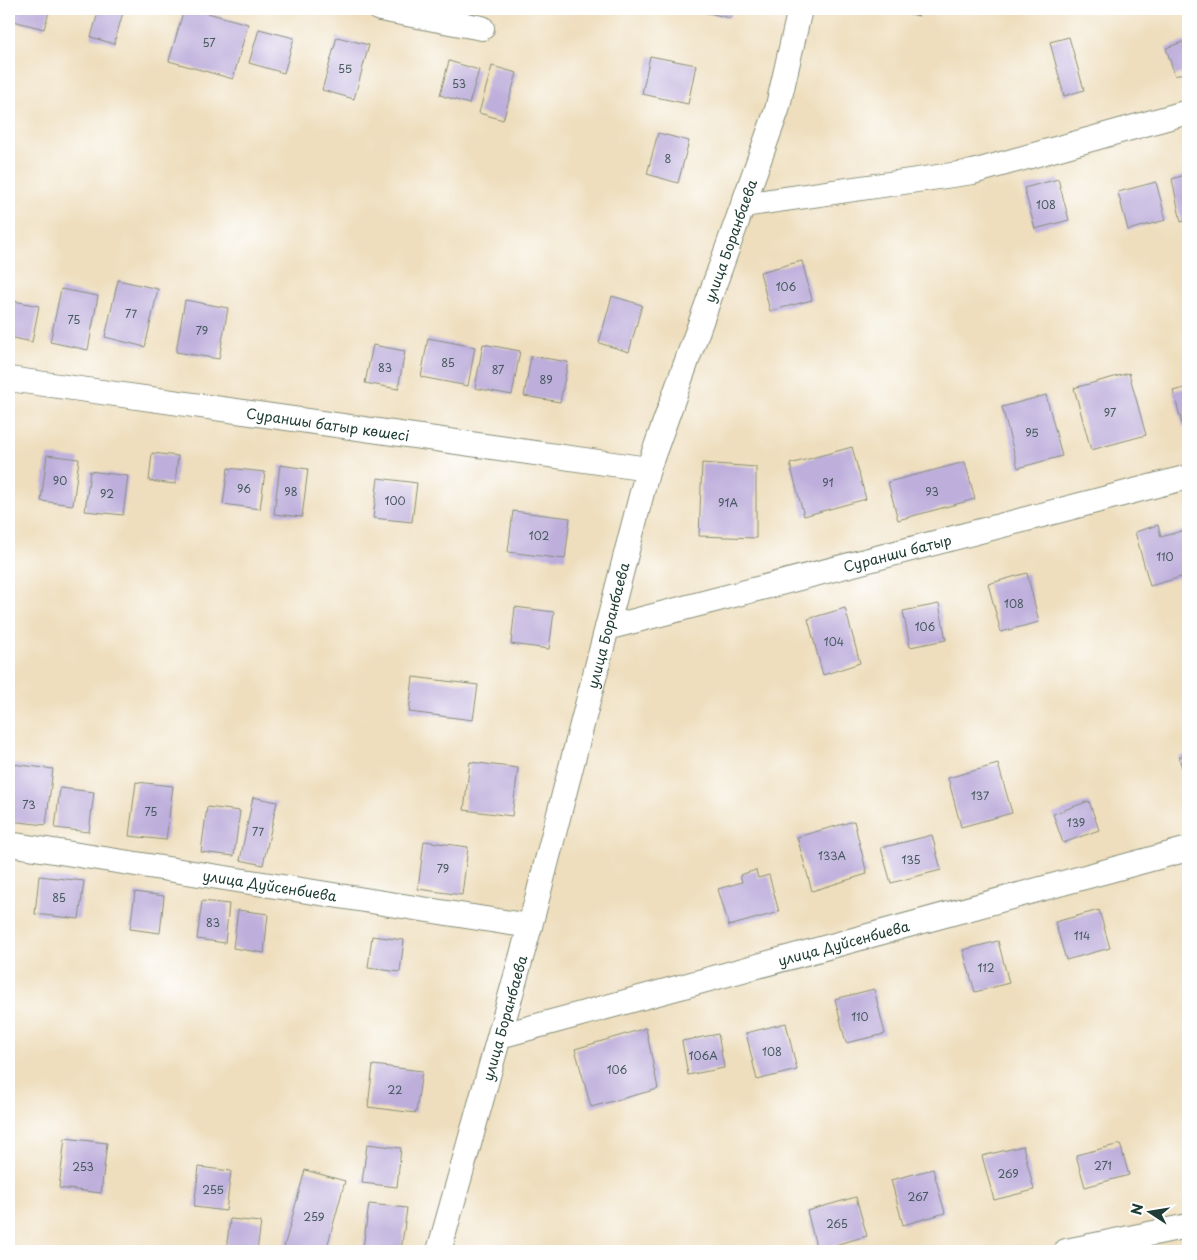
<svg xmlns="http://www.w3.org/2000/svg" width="1197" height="1260" viewBox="0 0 1197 1260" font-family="'Playpen Sans',sans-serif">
<rect width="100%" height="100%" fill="#fff"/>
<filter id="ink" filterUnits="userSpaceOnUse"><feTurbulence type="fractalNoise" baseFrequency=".02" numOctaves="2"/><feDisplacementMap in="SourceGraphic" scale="10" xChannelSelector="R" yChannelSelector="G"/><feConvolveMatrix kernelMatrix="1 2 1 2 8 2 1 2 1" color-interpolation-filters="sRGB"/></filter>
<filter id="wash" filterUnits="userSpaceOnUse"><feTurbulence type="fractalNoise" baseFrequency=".0096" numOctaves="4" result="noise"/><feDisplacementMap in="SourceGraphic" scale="20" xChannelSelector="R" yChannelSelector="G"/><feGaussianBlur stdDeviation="1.12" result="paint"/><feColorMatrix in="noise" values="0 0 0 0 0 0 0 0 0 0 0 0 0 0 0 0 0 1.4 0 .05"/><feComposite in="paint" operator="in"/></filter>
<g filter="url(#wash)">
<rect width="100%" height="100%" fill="#eedebd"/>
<g id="blocks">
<g fill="#bdaedb">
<path d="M 12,9 L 50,9 L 44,29 L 9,20 Z"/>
<path d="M 99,9 L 124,9 L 114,44 L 91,37 Z"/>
<path d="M 184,9 L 193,9 L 248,24 L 233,79 L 169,61 Z"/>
<path d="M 691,9 L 732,9 L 730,18 Z"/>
<path d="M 890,9 L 920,9 L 919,16 Z"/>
<path d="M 259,29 L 294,38 L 284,73 L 249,63 Z"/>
<path d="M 337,37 L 369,45 L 354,99 L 322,90 Z"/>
<path d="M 1069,37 L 1084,90 L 1064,96 L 1050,42 Z"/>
<path d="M 1188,40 L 1188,71 L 1175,76 L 1166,48 Z"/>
<path d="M 650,56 L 696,65 L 688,104 L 642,94 Z"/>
<path d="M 449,61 L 479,70 L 469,104 L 440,95 Z"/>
<path d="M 492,66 L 517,73 L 503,120 L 479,113 Z"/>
<path d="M 658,133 L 689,141 L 678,183 L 647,174 Z"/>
<path d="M 1188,174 L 1188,220 L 1181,222 L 1172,179 Z"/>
<path d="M 1058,179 L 1069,220 L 1035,229 L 1024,188 Z"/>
<path d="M 1156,182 L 1166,220 L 1128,230 L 1118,192 Z"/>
<path d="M 802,261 L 812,300 L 770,311 L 760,272 Z"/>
<path d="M 118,280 L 158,289 L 145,347 L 105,337 Z"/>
<path d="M 61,289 L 98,296 L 88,350 L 50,342 Z"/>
<path d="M 612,296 L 642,305 L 629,352 L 599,343 Z"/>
<path d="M 9,300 L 39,306 L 32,342 L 9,337 Z"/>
<path d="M 185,300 L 228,308 L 219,359 L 176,352 Z"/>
<path d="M 428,338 L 475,347 L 468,386 L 421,377 Z"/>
<path d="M 483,344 L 520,351 L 512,395 L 475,388 Z"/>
<path d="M 373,345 L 405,351 L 398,389 L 365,383 Z"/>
<path d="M 531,356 L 568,362 L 560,402 L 524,396 Z"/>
<path d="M 1129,373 L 1146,435 L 1091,450 L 1074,388 Z"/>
<path d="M 1188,387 L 1188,426 L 1183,427 L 1173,391 Z"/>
<path d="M 1046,395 L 1062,456 L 1018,468 L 1002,407 Z"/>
<path d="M 852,447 L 866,499 L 804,516 L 790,464 Z"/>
<path d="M 152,453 L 178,456 L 175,484 L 149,481 Z"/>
<path d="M 47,455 L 79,459 L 73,505 L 41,501 Z"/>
<path d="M 965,462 L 975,499 L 898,520 L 888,482 Z"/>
<path d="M 702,463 L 756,467 L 756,538 L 699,536 Z"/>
<path d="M 280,465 L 308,469 L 302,517 L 274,514 Z"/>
<path d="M 228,468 L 265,472 L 260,509 L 223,504 Z"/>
<path d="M 90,471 L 128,476 L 123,515 L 85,511 Z"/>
<path d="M 378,478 L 417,483 L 412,522 L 373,518 Z"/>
<path d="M 513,511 L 570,518 L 565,559 L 508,552 Z"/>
<path d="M 1158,525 L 1161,537 L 1188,529 L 1188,575 L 1150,586 L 1135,532 Z"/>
<path d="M 1027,573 L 1039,622 L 1001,632 L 988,584 Z"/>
<path d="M 939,604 L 946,640 L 910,647 L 903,611 Z"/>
<path d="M 515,607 L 554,612 L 549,649 L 511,644 Z"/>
<path d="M 845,608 L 860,663 L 823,675 L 808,619 Z"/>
<path d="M 413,677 L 478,685 L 473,720 L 409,712 Z"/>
<path d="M 1188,754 L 1188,791 L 1179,757 Z"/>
<path d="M 470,762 L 518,768 L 512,816 L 464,810 Z"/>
<path d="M 12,764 L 53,769 L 46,825 L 9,821 Z"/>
<path d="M 998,764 L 1012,813 L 961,827 L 948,778 Z"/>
<path d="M 136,782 L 173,786 L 166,840 L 129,836 Z"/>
<path d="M 60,788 L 94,792 L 89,832 L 55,828 Z"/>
<path d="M 253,797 L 277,802 L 263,865 L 240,860 Z"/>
<path d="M 1089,801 L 1099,830 L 1063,843 L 1053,814 Z"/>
<path d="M 207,807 L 240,811 L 234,856 L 201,852 Z"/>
<path d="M 854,821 L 867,874 L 812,891 L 797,837 Z"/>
<path d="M 932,835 L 941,870 L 891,883 L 881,848 Z"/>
<path d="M 424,841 L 468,847 L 462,895 L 418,889 Z"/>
<path d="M 756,870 L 758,878 L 769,875 L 779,912 L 729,926 L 718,889 L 742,882 L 740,875 Z"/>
<path d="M 39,876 L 84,881 L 79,919 L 35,914 Z"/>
<path d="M 135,892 L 164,896 L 160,933 L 130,929 Z"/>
<path d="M 202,901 L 229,904 L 225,943 L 197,939 Z"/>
<path d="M 238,910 L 268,914 L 264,953 L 233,948 Z"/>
<path d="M 1099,910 L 1110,948 L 1066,960 L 1055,922 Z"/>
<path d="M 372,936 L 404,940 L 400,972 L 368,968 Z"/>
<path d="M 998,941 L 1009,983 L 975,992 L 963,950 Z"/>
<path d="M 874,989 L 885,1034 L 846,1043 L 835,999 Z"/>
<path d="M 786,1023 L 797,1070 L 757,1080 L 746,1033 Z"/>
<path d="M 646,1028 L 658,1089 L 591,1107 L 575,1049 Z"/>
<path d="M 718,1034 L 724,1068 L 688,1075 L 682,1041 Z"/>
<path d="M 373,1065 L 422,1071 L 416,1113 L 368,1107 Z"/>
<path d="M 65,1138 L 107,1143 L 101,1193 L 59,1188 Z"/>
<path d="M 367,1144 L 401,1148 L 397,1187 L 362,1183 Z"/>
<path d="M 1120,1144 L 1129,1175 L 1085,1187 L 1076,1155 Z"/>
<path d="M 1023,1146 L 1034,1190 L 994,1200 L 982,1156 Z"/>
<path d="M 199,1167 L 231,1171 L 226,1211 L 194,1207 Z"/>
<path d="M 933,1169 L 945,1213 L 903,1225 L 891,1180 Z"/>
<path d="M 305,1170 L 345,1181 L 326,1251 L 283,1251 Z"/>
<path d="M 856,1197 L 867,1236 L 817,1250 L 807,1211 Z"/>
<path d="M 369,1204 L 407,1208 L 401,1251 L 363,1247 Z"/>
<path d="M 230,1219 L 261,1222 L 257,1251 L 226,1250 Z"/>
</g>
</g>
</g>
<g filter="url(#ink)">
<use href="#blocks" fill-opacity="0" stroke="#868e78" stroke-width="1"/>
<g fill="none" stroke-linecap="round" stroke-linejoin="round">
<defs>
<g id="street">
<path d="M 380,9 L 482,28"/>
<path d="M 743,205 L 973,172 L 1188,112"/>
<path id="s1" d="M 9,379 L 648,469"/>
<path id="s2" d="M 607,628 L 1188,477"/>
<path id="s3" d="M 9,844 L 530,926"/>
<path id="s4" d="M 500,1036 L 1188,849"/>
<path id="s5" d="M 439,1251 L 530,926 L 648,469 L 777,110 L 800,9"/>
<path d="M 1066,1251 L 1188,1226"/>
</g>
</defs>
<use href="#street" stroke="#868e78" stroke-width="26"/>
<use href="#street" stroke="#fff" stroke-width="24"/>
</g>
</g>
<g text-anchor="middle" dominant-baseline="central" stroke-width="5" stroke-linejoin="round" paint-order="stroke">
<g font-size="11" fill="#46595e">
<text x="209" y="42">57</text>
<text x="345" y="68">55</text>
<text x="459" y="83">53</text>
<text x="668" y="158">8</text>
<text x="1046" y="204">108</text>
<text x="786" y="286">106</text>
<text x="131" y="313">77</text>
<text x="74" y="319">75</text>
<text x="202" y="330">79</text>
<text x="448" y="362">85</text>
<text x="385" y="367">83</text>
<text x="498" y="369">87</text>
<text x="546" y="379">89</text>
<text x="1110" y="412">97</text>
<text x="1032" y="432">95</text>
<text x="60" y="480">90</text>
<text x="828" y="482">91</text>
<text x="244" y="488">96</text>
<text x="291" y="491">98</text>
<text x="932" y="491">93</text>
<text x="107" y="493">92</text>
<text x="395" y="500">100</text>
<text x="728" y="502">91А</text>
<text x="539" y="535">102</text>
<text x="1165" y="556">110</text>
<text x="1014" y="603">108</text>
<text x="925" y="626">106</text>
<text x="834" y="641">104</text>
<text x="980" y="795">137</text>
<text x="29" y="804">73</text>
<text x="151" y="811">75</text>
<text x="1076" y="822">139</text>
<text x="258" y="831">77</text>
<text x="832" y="855">133А</text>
<text x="911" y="859">135</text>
<text x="443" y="868">79</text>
<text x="59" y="897">85</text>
<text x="213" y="922">83</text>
<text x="1082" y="935">114</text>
<text x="986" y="967">112</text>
<text x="860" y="1016">110</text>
<text x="772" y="1051">108</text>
<text x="703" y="1055">106А</text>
<text x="617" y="1069">106</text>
<text x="395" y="1089">22</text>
<text x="1103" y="1165">271</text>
<text x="83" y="1166">253</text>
<text x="1008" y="1173">269</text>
<text x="213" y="1189">255</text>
<text x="918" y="1196">267</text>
<text x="314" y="1216">259</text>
<text x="837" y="1223">265</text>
</g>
<g font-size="14" fill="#1f3d34" stroke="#fff">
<text stroke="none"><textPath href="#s5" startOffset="1052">улица Боранбаева</textPath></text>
<text stroke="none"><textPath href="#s1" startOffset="322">Сураншы батыр көшесі</textPath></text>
<text stroke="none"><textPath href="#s2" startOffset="300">Суранши батыр</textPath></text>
<text stroke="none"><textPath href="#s5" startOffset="648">улица Боранбаева</textPath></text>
<text stroke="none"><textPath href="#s3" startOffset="264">улица Дуйсенбиева</textPath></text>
<text stroke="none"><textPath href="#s4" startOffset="356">улица Дуйсенбиева</textPath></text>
<text stroke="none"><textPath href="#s5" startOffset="242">улица Боранбаева</textPath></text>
</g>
</g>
<rect width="1197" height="1260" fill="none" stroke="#fff" stroke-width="30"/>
<g transform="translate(1150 1212) rotate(282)" stroke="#ffffff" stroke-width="4" paint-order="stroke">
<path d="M0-4L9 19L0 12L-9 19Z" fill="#1f3d34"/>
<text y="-8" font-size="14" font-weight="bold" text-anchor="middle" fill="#1f3d34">N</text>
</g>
</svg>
